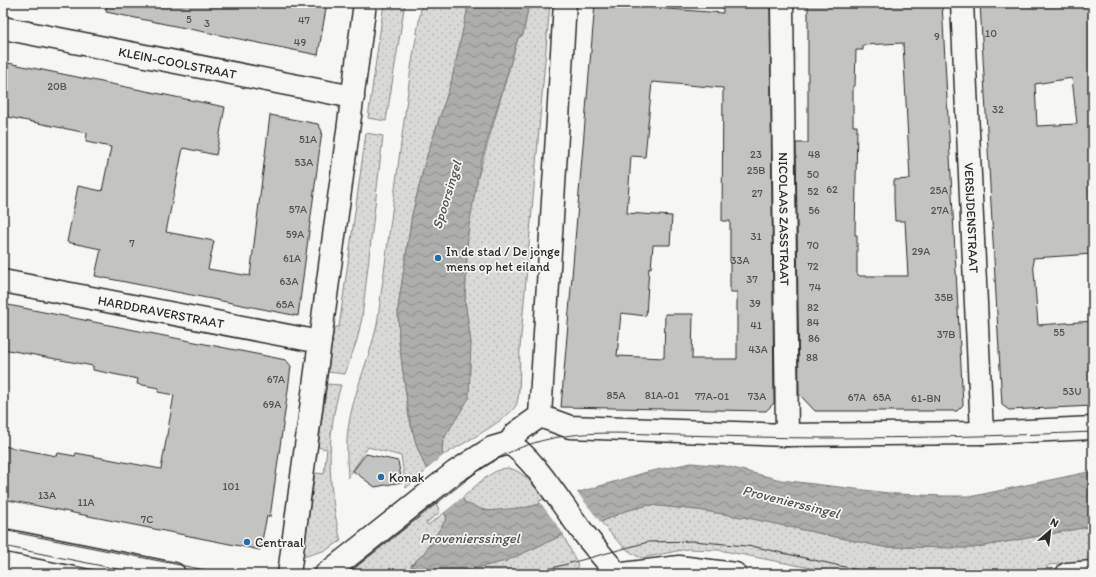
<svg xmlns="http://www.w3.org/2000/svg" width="1096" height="577" viewBox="0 0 1096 577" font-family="Itim,sans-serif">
<defs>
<pattern id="grass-dots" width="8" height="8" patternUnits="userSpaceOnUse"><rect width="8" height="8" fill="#d9d9d5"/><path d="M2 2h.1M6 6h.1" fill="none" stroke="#babab7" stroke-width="1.8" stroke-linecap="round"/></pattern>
<pattern id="water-waves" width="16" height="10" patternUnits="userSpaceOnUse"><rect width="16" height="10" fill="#aeaeab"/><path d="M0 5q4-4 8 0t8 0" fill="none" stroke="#8e8e8b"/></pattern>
</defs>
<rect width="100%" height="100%" fill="#f6f6f2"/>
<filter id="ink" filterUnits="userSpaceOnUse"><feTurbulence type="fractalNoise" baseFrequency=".025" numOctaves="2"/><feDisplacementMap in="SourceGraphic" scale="8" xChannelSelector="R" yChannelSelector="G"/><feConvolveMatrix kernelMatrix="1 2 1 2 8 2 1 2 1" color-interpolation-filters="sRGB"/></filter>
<g filter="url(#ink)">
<g fill="url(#grass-dots)" stroke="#828280">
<path d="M 384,3 L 405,3 L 386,121 L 368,118 Z"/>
<path d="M 422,3 L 469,3 L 451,83 L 425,162 L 412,215 L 398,308 L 399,342 L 409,417 L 417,447 L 427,470 L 406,488 L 401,456 L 368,447 L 348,478 C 347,461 346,445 348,429 C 353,393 369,360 377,325 L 411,68 Z"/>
<path d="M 529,3 L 550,3 L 520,348 C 519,363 521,388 517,403 C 514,417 458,446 444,455 L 442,452 L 443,440 L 458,415 L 471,343 L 465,301 L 468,232 L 474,191 L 518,38 L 523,35 Z"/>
<path d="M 366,133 L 383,136 L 362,318 L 357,340 L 345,374 L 328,372 L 334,327 L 339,327 Z"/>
<path d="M 327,384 L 341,385 C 325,436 328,490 341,541 L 326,550 L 303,557 L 315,473 L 324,474 L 327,449 L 318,447 Z"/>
<path d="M 507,468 C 522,469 536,488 545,499 L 539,501 L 541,504 C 521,509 475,519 462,498 C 475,487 490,470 507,468 Z"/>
<path d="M 434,498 L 440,512 L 426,523 L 428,525 L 444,513 L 447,518 L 424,553 L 411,565 L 413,574 L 342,574 Z"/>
<path d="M 649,505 L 698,510 L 748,518 L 883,547 L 973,548 L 1093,526 L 1093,560 L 1049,565 L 1041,574 L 841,574 L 719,550 L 687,549 L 642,558 C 626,553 612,535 601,522 L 625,511 Z"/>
<path d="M 563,535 L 578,565 L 574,574 L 450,574 L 506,561 Z"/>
</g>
<path fill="url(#water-waves)" stroke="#7a7a78" d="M 469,3 L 529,3 L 523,35 L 518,38 L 480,165 L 468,232 L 465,301 L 471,343 L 469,398 L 443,440 L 442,452 L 465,503 L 487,511 L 529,507 L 647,472 L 691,463 L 725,466 L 781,480 L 897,494 L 943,496 L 974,496 L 1093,471 L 1093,526 L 973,548 L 883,547 L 748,518 L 698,510 L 649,505 L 625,511 L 601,522 L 563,535 L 506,561 L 450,574 L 413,574 L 411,566 L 424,553 L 447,518 L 417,447 L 409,417 L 399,342 L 398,308 L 412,215 L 425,162 L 451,83 Z"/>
<g fill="#f6f6f2">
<path d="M 445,454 L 464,496 L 442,514 L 425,471 Z"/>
<path d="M 576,491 L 602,524 L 565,536 L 540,502 Z"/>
</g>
<g fill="#c3c3c0" stroke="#2b2b2b" fill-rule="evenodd">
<path d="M 107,3 L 327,3 L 318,55 L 106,12 Z"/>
<path d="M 595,3 L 641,3 L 641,7 L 723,13 L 723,3 L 770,3 L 774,403 L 766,411 L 561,407 ZM 652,82 L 723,88 L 722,221 L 730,221 L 730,292 L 737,292 L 737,359 L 692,359 L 693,314 L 665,314 L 664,358 L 617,356 L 621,313 L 646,316 L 649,267 L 651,268 L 653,245 L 670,245 L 672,216 L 627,213 L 631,156 L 645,157 Z"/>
<path d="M 808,3 L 942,3 L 963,405 L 957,411 L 815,411 L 799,394 L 796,143 L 808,143 ZM 903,43 L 910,179 L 894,180 L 894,199 L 895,221 L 905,221 L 908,276 L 860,276 L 857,274 L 857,235 L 855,235 L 857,126 L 853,126 L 853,86 L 855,86 L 856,50 L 863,50 L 863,45 Z"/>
<path d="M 980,3 L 1093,3 L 1093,254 L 1033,258 L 1038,325 L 1093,321 L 1093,406 L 1009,410 L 1002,405 ZM 1072,78 L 1077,124 L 1037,126 L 1035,84 Z"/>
<path d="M 3,62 L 225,107 L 216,155 L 183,148 L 166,232 L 214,241 L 208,269 L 250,276 L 270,115 L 318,124 L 322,131 L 298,316 L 95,276 L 101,249 L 67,242 L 78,186 L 102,191 L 111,147 L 86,142 L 87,133 L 3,116 Z"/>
<path d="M 3,304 L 286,360 L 291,366 L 288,390 L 270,517 L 267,516 L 260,550 L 3,499 L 3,446 L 57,456 L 58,453 L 75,456 L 76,453 L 161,469 L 174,395 L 158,392 L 159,388 L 137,384 L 138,379 L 93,370 L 93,366 L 3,349 Z"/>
<path d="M 366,454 L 398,461 L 402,482 L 375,487 L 353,471 Z"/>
</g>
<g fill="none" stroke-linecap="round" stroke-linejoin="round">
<defs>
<g id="minor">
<path id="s1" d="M 782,3 L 787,435"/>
<path id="s2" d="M 962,3 L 982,433"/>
<path id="s3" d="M 3,28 L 353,97"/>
<path id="s4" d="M 3,281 L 320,342"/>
<path d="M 540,416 L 570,427 L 787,435 L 982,433 L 1093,428"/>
<path d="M 540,416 L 565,3"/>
<path d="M 509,443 L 516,433 L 540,416"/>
<path d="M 3,540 L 174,574"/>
<path d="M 289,574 L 365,3"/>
<path d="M 326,574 L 455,472 L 492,448 L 509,443 C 534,458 563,507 582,531 C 593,546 606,560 617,574"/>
<path d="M 623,574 L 679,567 L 735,574"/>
<path d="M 1067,574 L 1093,572"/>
</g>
</defs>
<use href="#minor" stroke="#2b2b2b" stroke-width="25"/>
<use href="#minor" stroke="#f6f6f2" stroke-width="22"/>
<g stroke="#2b2b2b" stroke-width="1">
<path d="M 3,530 L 225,574"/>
<path d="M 3,546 L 142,574"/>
<path d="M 347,574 L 483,467 C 547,425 606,433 678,435 C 726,436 775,438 823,438 C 913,438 1003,436 1093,432"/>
<path d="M 530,574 L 648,542 L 693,541 L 756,547 L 876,574"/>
<path d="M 1046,574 L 1093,570"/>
</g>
</g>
</g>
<g fill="#1f6fb2" stroke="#f6f6f2" stroke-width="1.5">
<circle cx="438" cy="258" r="4"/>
<circle cx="381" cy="477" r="4"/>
<circle cx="247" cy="542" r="4"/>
</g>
<g text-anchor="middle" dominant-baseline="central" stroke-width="3.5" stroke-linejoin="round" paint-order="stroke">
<g font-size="11" fill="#515150">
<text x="189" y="19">5</text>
<text x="304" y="20">47</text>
<text x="207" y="23">3</text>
<text x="991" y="33">10</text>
<text x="937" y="36">9</text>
<text x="300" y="42">49</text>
<text x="57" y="86">20B</text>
<text x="998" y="109">32</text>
<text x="308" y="139">51A</text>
<text x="756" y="154">23</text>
<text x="814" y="154">48</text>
<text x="304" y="162">53A</text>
<text x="756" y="170">25B</text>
<text x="813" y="174">50</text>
<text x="832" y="189">62</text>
<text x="939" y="190">25A</text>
<text x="813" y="191">52</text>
<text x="757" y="193">27</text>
<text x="298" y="209">57A</text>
<text x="814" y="210">56</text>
<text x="940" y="210">27A</text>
<text x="295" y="234">59A</text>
<text x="756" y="236">31</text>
<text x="132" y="243">7</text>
<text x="813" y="245">70</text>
<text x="921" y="251">29A</text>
<text x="292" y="258">61A</text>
<text x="740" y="260">33A</text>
<text x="813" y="266">72</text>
<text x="752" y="279">37</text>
<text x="289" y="281">63A</text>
<text x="815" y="287">74</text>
<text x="944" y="297">35B</text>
<text x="755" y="303">39</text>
<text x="285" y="304">65A</text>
<text x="813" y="307">82</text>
<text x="813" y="322">84</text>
<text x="756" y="325">41</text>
<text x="1059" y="332">55</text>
<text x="946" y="334">37B</text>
<text x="814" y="338">86</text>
<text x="758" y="349">43A</text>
<text x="812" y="357">88</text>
<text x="276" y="379">67A</text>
<text x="1072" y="391">53U</text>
<text x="616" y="395">85A</text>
<text x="662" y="395">81A-01</text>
<text x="712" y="396">77A-01</text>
<text x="757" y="396">73A</text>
<text x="857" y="397">67A</text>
<text x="882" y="397">65A</text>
<text x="926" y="398">61-BN</text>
<text x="272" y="404">69A</text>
<text x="231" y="486">101</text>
<text x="47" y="495">13A</text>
<text x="86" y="502">11A</text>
<text x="147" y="519">7C</text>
</g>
<g font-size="13" fill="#2b2b2b" stroke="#f6f6f2">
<text stroke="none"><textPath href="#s3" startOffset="178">KLEIN-COOLSTRAAT</textPath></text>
<text stroke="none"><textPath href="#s2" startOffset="215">VERSIJDENSTRAAT</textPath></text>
<text stroke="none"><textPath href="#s1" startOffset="216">NICOLAAS ZASSTRAAT</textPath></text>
<text stroke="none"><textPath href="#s4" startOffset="161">HARDDRAVERSTRAAT</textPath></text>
</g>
<g font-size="13" fill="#2b2b2b" stroke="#f6f6f2" text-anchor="start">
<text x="446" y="251">In de stad / De jonge<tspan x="446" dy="15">mens op het eiland</tspan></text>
<text x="389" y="477">Konak</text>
<text x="255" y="542">Centraal</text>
</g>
<g font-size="14" font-style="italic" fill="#525251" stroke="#f6f6f2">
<text transform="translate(447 195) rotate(-73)">Spoorsingel</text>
<text transform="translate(791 502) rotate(14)">Provenierssingel</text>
<text x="470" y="538">Provenierssingel</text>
</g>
</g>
<rect width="1096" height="577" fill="none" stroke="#f6f6f2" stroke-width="16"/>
<rect x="8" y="8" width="1080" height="561" fill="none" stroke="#2b2b2b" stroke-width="1.5" filter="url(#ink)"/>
<g transform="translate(1050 531) rotate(28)" stroke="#f6f6f2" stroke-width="3" paint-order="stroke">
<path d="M0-3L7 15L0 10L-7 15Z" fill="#2b2b2b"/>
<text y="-6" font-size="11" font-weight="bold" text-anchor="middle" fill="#2b2b2b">N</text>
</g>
</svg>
